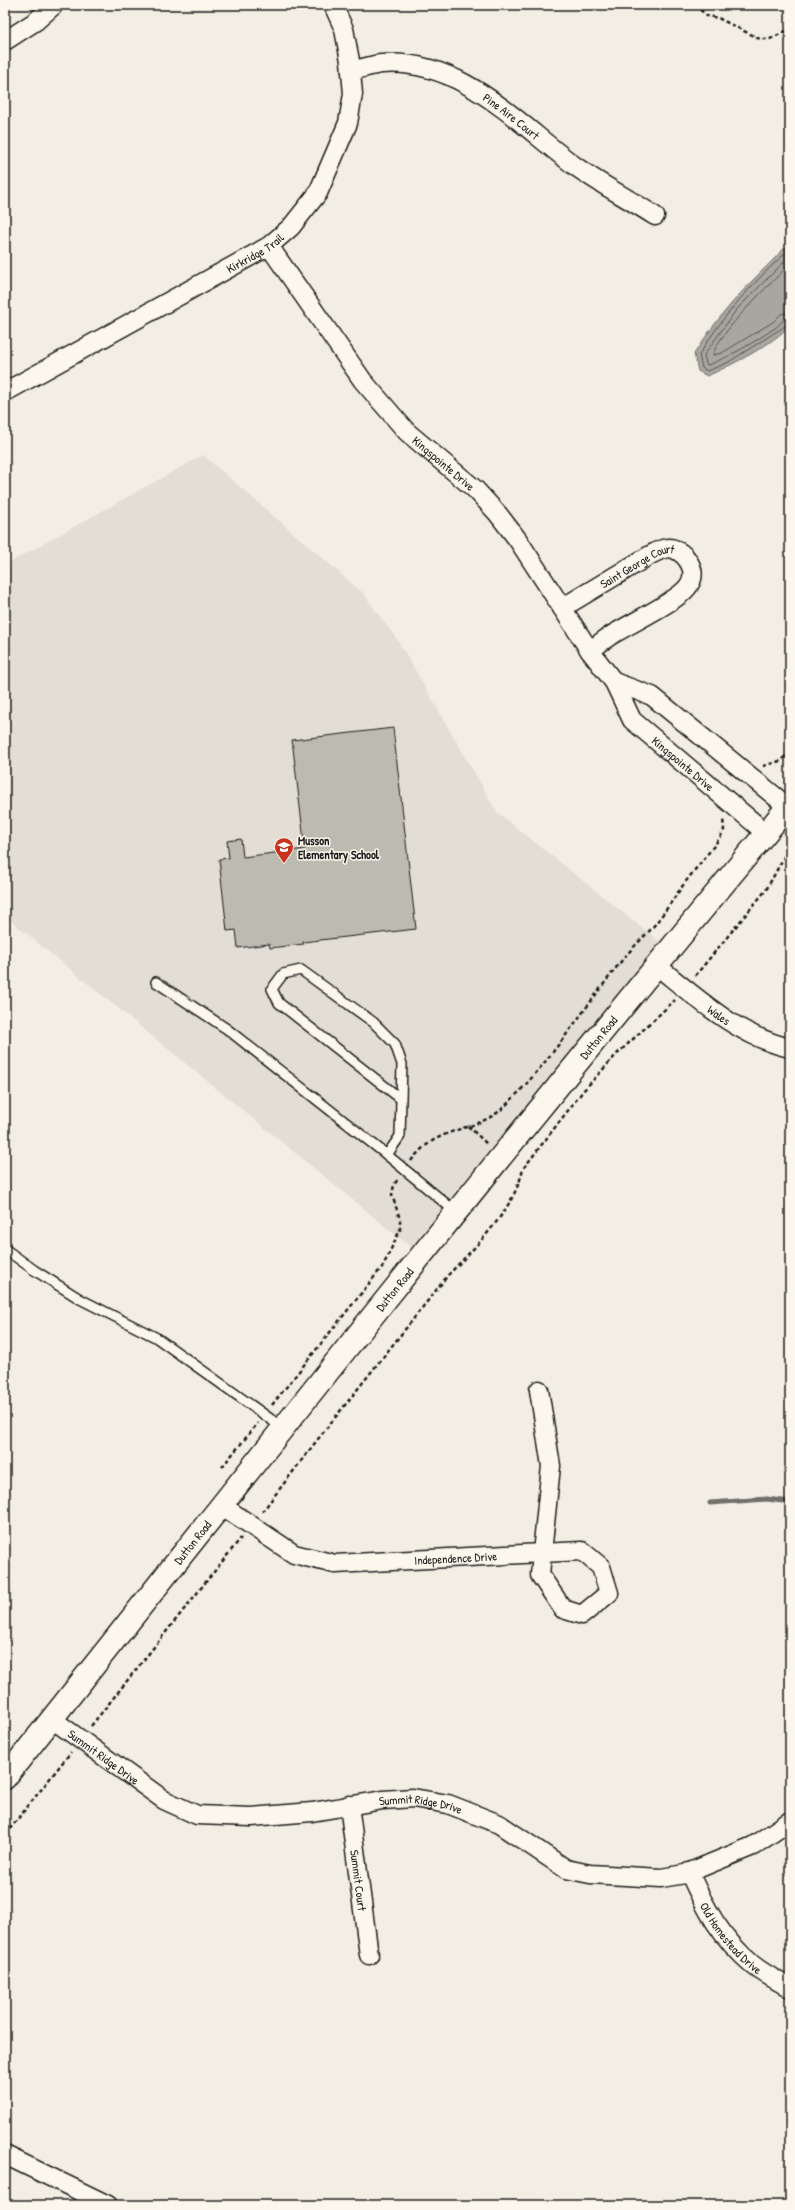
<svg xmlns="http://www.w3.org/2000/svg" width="795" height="2210" viewBox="0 0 795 2210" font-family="'Patrick Hand',sans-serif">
<rect width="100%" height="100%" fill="#f2eee4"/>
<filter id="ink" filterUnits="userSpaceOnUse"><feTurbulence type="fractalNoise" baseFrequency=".025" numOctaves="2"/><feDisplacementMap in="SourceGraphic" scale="8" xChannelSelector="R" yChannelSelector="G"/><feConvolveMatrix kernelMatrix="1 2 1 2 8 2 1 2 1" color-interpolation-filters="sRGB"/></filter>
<g filter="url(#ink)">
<path fill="#e2ded5" d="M 203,455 L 363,593 L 400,644 L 497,812 L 661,943 L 413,1249 L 5,916 L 5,565 Z"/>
<path fill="#a9a6a0" stroke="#716f6b" d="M 790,245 L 790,325 C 774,344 730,366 707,376 L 698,371 L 694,354 C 716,319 742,290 772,261 C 777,256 783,248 790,245 Z"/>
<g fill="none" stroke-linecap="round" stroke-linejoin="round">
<g stroke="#545351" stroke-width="1">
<path d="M 790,249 C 755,280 723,315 699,355 L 702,368 L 707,371 L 727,363 L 790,323"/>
<path d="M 790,256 L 737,309 L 704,355 L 706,364 L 708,365 C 732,356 754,342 775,328 C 781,324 782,318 790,318"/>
<path d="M 790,264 C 773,281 717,334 713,355 L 722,353 L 773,322 L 781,314 L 790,312"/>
</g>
<path stroke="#716f6b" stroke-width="5" d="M 710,1503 L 767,1499 L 790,1502"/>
</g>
<path fill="#bdbab1" stroke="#1c1c1c" d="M 393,728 L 416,929 L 303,942 L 304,944 L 270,948 L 269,944 L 238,948 L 236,930 L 227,931 L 219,859 L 229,858 L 227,841 L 241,839 L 243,857 L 305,849 L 292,740 Z"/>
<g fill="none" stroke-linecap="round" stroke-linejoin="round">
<defs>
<g id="lane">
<path d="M 156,982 L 227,1029 L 387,1155"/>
<path d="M 401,1099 L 279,1003 L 272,989 L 283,974 L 301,970 L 373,1022 L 395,1044 L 402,1064 L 400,1136 L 387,1155 L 456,1212"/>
<path d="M 5,1249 L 34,1270 L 80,1299 L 157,1338 L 283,1428"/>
</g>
<g id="street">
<path d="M 5,41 L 36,21 L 54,5"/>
<path id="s1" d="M 351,71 C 361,69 371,65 381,64 C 460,57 518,124 575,166 C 600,184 629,199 655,216"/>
<path id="s2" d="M 269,246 L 363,381 L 407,432 L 476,490 L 498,514 L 518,540 L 590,651 L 614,682 L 632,720 L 766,833"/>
<path id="s3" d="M 5,392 L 269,246 L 291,227 L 318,193 L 348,123 L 353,94 L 350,61 L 344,29 L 333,5"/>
<path id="s4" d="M 562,608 L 650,555 C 658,551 668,545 676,550 C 688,556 698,572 689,585 C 680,601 624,626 607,638 C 601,642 595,647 590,651"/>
<path d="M 614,682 L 652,696 L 788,807"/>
<path id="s5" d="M 657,966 C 697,998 739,1037 790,1048"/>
<path id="s6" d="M 221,1505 L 294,1554 L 335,1564 L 542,1553 L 551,1466 L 539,1390"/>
<path d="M 582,1551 L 601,1567 L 609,1593 L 582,1615 L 563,1609 L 540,1575 L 542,1553 Z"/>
<path id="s7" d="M 52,1719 L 164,1800 L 197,1815 L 251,1817 L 312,1812 L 383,1800 L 413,1798 L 448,1804 L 499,1824 L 566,1869 L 590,1874 L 661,1878 L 685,1874 L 753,1846 L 790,1821"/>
<path id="s8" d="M 349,1805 L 369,1955"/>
<path id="s9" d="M 689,1872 C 706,1910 721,1938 753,1965 C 764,1974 778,1981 790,1988"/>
<path d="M 5,2155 L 108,2205"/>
</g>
<g id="secondary">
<path id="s10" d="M 5,1778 C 264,1451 523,1125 790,804"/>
</g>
</defs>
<use href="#lane" stroke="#1c1c1c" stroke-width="12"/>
<use href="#street" stroke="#1c1c1c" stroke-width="21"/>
<use href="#secondary" stroke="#1c1c1c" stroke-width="25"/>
<g stroke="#1c1c1c" stroke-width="2.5" stroke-dasharray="4 3" stroke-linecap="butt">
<path d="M 695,5 L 707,16 L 718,18 L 760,39 L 770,39 L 790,29"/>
<path d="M 763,766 L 780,761 L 790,752"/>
<path d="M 695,976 L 766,890 L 790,846"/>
<path d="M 468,1126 L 488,1145"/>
<path d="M 411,1161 C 439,1123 476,1134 504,1107 C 549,1064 584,1008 623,959 C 632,948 643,938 652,928 C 662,916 670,904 679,891 C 692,872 708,855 721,836 L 724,830 L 723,818"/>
<path d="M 272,1405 L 383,1266 L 400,1230 L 400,1219 L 392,1195 L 394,1185 L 398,1179"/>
<path d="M 222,1467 L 258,1423"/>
<path d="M 262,1512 L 318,1439 L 449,1274 C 478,1244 514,1210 523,1169 L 583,1091 L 617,1054 L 675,1000"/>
<path d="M 91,1726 L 241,1538"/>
<path d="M 5,1835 L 71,1752"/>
</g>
<use href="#lane" stroke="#fbf7ec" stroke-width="9"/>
<use href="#street" stroke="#fbf7ec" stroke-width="18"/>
<use href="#secondary" stroke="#fbf7ec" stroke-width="22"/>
</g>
</g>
<defs>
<symbol id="school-pin" viewBox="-11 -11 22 30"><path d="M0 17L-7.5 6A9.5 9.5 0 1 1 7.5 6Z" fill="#c8321e" stroke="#fbf7ec"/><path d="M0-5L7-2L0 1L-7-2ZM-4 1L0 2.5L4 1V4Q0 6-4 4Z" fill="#fff"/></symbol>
</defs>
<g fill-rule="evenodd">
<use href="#school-pin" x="273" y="836" width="22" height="30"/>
</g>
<g text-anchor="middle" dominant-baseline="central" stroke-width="3" stroke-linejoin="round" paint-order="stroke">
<g font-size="12" fill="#1c1c1c" stroke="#fbf7ec">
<text stroke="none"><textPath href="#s1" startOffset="175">Pine Aire Court</textPath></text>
<text stroke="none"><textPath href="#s3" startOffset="286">Kirkridge Trail</textPath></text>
<text stroke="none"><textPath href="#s2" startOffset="280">Kingspointe Drive</textPath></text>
<text stroke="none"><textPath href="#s4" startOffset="87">Saint George Court</textPath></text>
<text stroke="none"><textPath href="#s2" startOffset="668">Kingspointe Drive</textPath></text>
<text stroke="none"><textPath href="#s5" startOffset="79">Wales</textPath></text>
<text stroke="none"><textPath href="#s10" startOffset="949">Dutton Road</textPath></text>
<text stroke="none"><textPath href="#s10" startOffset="625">Dutton Road</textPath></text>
<text stroke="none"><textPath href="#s10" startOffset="301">Dutton Road</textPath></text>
<text stroke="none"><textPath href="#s6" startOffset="251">Independence Drive</textPath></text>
<text stroke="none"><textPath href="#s7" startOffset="64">Summit Ridge Drive</textPath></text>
<text stroke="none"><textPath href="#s7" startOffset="400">Summit Ridge Drive</textPath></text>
<text stroke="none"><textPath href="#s8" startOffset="76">Summit Court</textPath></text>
<text stroke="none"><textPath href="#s9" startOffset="79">Old Homestead Drive</textPath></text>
</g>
<g font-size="12" font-weight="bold" fill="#1c1c1c" stroke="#fbf7ec" text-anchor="start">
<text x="298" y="840">Musson<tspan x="298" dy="14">Elementary School</tspan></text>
</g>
</g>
<rect width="795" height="2210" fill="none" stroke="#fbf7ec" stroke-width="20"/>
<rect x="10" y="10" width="775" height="2190" fill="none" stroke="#1c1c1c" stroke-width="1.5" filter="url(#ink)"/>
</svg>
